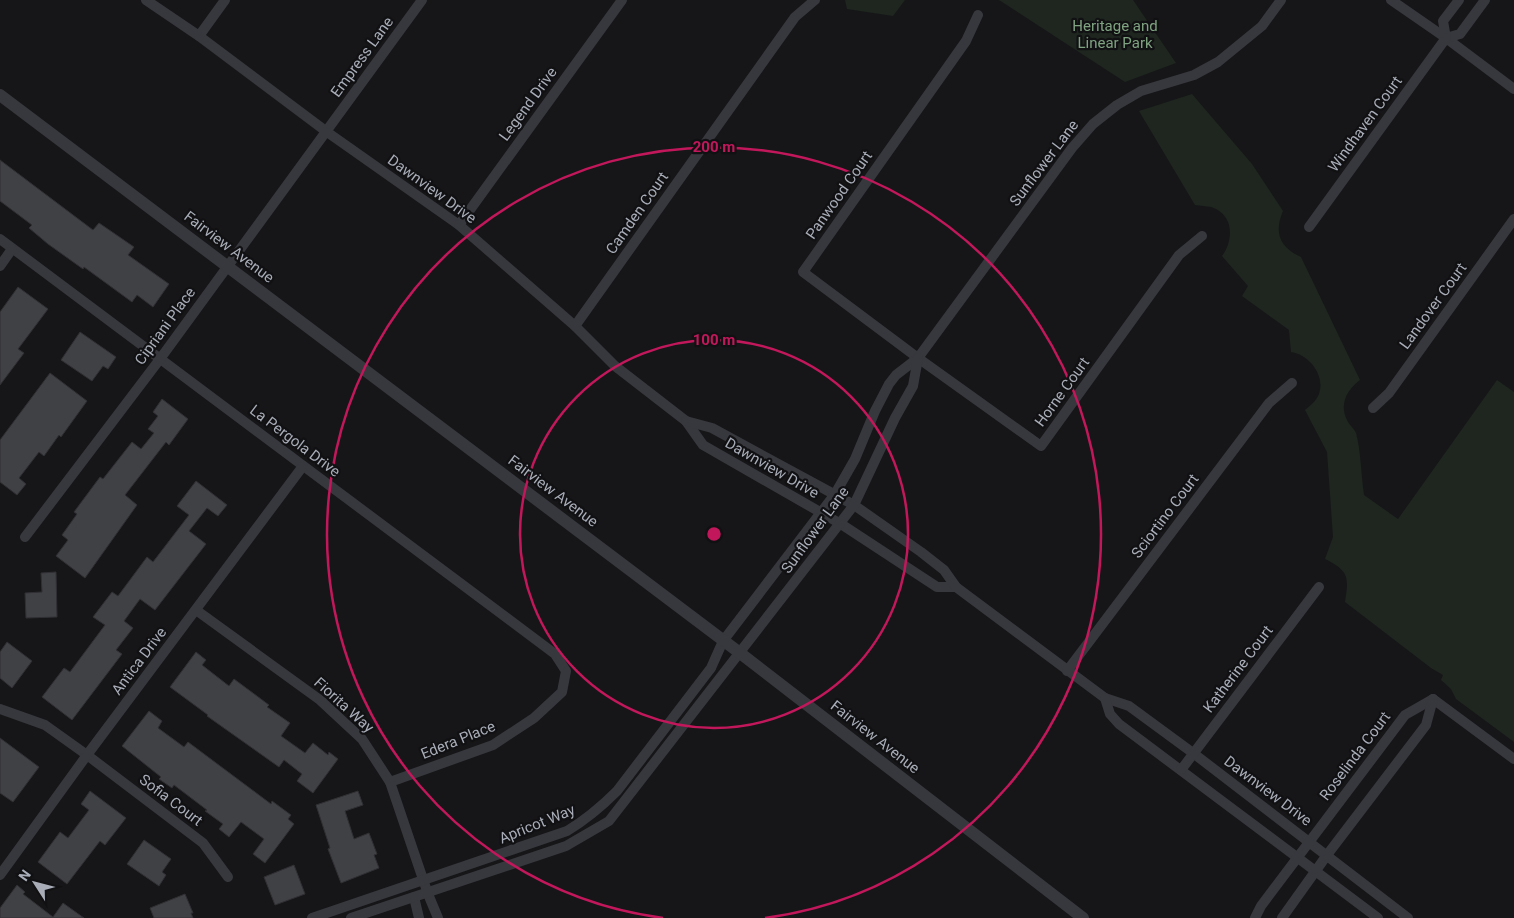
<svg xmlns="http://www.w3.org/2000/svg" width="1514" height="918" viewBox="0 0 1514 918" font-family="Roboto,sans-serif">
<rect width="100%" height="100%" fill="#161618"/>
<g fill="#1e261f">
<path d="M 845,0 L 905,0 L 893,16 L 847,9 Z"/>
<path d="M 999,0 L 1133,0 L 1176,63 L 1125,82 Z"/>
<path d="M 1192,94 L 1252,164 L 1283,211 C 1274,232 1279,247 1301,257 L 1360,380 C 1347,390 1339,404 1347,420 C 1349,425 1354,428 1356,433 C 1361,451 1361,476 1364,495 L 1398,519 L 1497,380 L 1514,392 L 1514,742 L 1456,699 L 1451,689 L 1441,680 L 1443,675 L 1431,668 L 1345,602 C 1349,577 1349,571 1325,559 L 1333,537 L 1327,452 L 1305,410 C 1309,406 1314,403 1317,398 C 1328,379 1311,355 1291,352 L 1289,330 L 1242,296 L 1248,286 L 1222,256 C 1234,240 1234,214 1211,207 C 1206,206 1200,206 1195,205 L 1139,111 Z"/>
</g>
<g fill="#404145" stroke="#303034">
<path d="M 0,160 L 93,230 L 99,223 L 134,247 L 128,255 L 169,284 L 153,307 L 137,295 L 132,302 L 84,267 L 83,269 L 48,244 L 29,228 L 32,225 L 0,201 Z"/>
<path d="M 18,287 L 48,309 L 18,349 L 24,353 L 0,385 L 0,312 Z"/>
<path d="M 80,332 L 116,357 L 108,369 L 103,366 L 92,381 L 61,360 Z"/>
<path d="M 50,373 L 87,401 L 61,437 L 59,435 L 44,456 L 39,452 L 19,478 L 26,484 L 17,495 L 0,482 L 0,440 Z"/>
<path d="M 162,399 L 188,419 L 169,445 L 166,442 L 125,495 L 137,505 L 85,578 L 56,556 L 68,540 L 62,535 L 77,514 L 74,512 L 100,477 L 103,479 L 132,442 L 141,449 L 154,433 L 148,429 L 158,416 L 153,412 Z"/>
<path d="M 196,481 L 227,505 L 218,516 L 207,508 L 189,531 L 206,544 L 155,610 L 140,599 L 124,621 L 133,628 L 116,650 L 122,654 L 72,720 L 42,697 L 64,668 L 70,672 L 105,625 L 93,617 L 112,592 L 118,596 L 147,557 L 153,562 L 189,515 L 177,506 Z"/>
<path d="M 56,572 L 57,617 L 26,618 L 25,593 L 42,592 L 41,573 Z"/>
<path d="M 7,642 L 32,661 L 12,688 L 0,678 L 0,652 Z"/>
<path d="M 196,652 L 206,660 L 202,665 L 229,686 L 234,679 L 269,705 L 267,707 L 290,723 L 281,736 L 305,753 L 313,743 L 328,755 L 329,752 L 338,759 L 313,793 L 297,781 L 302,774 L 284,760 L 279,767 L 207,716 L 208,715 L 170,687 Z"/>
<path d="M 149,711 L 162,721 L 158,728 L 184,747 L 188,742 L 271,804 L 272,801 L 291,815 L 288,819 L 294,824 L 265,863 L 253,854 L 264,839 L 241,822 L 229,837 L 219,829 L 223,824 L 205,811 L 207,810 L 174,785 L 172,788 L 159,779 L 161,777 L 122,746 Z"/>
<path d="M 0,738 L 39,767 L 13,802 L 0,793 Z"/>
<path d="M 90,791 L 126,818 L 105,845 L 100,841 L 67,884 L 38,862 L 60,832 L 68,838 L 89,810 L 81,804 Z"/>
<path d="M 358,791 L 363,805 L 345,811 L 354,839 L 369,833 L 377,854 L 374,855 L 379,868 L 341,883 L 328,849 L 330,848 L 316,805 Z"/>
<path d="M 144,840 L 171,859 L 162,872 L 166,875 L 159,886 L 127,864 Z"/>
<path d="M 294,865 L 305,894 L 275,905 L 264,877 Z"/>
<path d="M 17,885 L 25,892 L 23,894 L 53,917 L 63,903 L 84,918 L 0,918 L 0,908 Z"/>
<path d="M 185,894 L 193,913 L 191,913 L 193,918 L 154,918 L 150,908 Z"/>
</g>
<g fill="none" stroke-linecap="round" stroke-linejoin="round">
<g stroke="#37383d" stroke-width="10">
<path d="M 146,0 L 199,36 L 327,132 L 459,225 L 575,326 L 615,366 L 686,421 L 703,445 L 841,524 L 937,587 L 956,587"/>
<path d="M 1391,0 L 1446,38 L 1514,89"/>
<path d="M 978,15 L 966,41 L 803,272 L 918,358 L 1041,446 L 1179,255 L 1202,236"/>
<path d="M 199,36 L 225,0"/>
<path d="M 1446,38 L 1460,34 L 1485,0"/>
<path d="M 1446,38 L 1443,21 L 1459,0"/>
<path d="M 459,225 L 622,0"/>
<path d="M 1309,227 L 1446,38"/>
<path d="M 0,239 L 555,654 L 566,671 L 562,692 L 534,718 L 493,745 L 390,782"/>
<path d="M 0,266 L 12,249"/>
<path d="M 575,326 L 795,17 L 815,0"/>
<path d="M 1373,408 L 1389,393 L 1514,219"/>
<path d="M 686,421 L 712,428 L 854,505 L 921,552 L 944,570 L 956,587 L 1105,698 L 1129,706 L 1193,753 L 1408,918"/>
<path d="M 25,537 L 160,359 L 422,0"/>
<path d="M 196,610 L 320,700 L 362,739 L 390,782 L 428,894 L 438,918"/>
<path d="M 1067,671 L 1269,403 L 1292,383"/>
<path d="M 1105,698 L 1110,714 L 1119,724 L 1378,918"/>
<path d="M 1433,699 L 1514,759"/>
<path d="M 0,709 L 45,725 L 87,755 L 203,843 L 228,877"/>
<path d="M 1181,770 L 1319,587"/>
<path d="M 0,875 L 87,755 L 303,466"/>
<path d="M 414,897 L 419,918"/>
<path d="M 312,918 L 567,831 C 587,819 601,807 617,791 L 711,668 L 723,641 L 835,494 L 855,459 L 875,411 L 889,384 L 896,375 L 918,358 L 1072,148 L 1093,124 L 1117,105 L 1141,91 L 1194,75 L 1218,62 L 1262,26 L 1281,0"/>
<path d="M 351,918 L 566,846 L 609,821 L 854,505 L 895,418 L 913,386 L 918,358"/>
<path d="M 1255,918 L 1261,906 L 1405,715 L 1433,699"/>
<path d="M 1282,918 L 1327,855 L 1426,725 L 1433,699"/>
</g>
<path stroke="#37383d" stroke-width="12" d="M 0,95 L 740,653 L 1083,918"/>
</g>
<g fill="none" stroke="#c2185b" stroke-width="2.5">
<circle cx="714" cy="534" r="194"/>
<path d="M663 918A387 387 0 1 1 765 918"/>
</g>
<g text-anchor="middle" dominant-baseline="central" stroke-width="4.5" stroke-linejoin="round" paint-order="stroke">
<g font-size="15" fill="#7fa381" stroke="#111113">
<text x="1115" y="26">Heritage and<tspan x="1115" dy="17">Linear Park</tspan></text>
</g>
<g font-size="15" fill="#a8adb8" stroke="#111113">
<text transform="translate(362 57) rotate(-54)">Empress Lane</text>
<text transform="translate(528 104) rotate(-54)">Legend Drive</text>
<text transform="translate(1365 124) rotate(-54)">Windhaven Court</text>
<text transform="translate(1044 163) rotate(-53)">Sunflower Lane</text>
<text transform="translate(432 189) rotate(36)">Dawnview Drive</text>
<text transform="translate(839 195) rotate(-55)">Panwood Court</text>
<text transform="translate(637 213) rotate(-55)">Camden Court</text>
<text transform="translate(229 247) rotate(37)">Fairview Avenue</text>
<text transform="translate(1433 306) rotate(-54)">Landover Court</text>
<text transform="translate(165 326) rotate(-54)">Cipriani Place</text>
<text transform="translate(1062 392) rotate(-54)">Horne Court</text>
<text transform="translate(295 441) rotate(37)">La Pergola Drive</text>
<text transform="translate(772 468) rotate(30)">Dawnview Drive</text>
<text transform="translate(553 491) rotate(37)">Fairview Avenue</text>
<text transform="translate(1165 516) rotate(-53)">Sciortino Court</text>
<text transform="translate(815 530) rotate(-54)">Sunflower Lane</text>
<text transform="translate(139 661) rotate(-53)">Antica Drive</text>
<text transform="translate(1238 669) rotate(-53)">Katherine Court</text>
<text transform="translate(344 705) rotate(42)">Fiorita Way</text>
<text transform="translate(875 737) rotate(38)">Fairview Avenue</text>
<text transform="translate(458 740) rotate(-22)">Edera Place</text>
<text transform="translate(1355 756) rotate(-53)">Roselinda Court</text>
<text transform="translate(1268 791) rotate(37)">Dawnview Drive</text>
<text transform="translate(171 800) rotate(37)">Sofia Court</text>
<text transform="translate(537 824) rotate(-22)">Apricot Way</text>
</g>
</g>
<circle cx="714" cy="534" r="8" fill="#c2185b" stroke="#111113" stroke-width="2.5"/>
<g font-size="15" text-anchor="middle" font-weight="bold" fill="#c2185b" stroke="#111113" stroke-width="4.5" stroke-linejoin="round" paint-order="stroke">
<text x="714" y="152">200 m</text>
<text x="714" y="345">100 m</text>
</g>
<g transform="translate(35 883) rotate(306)" stroke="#111113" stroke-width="4" paint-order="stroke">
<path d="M0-4L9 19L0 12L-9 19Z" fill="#a8adb8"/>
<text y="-8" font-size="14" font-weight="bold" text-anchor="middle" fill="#a8adb8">N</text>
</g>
</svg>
